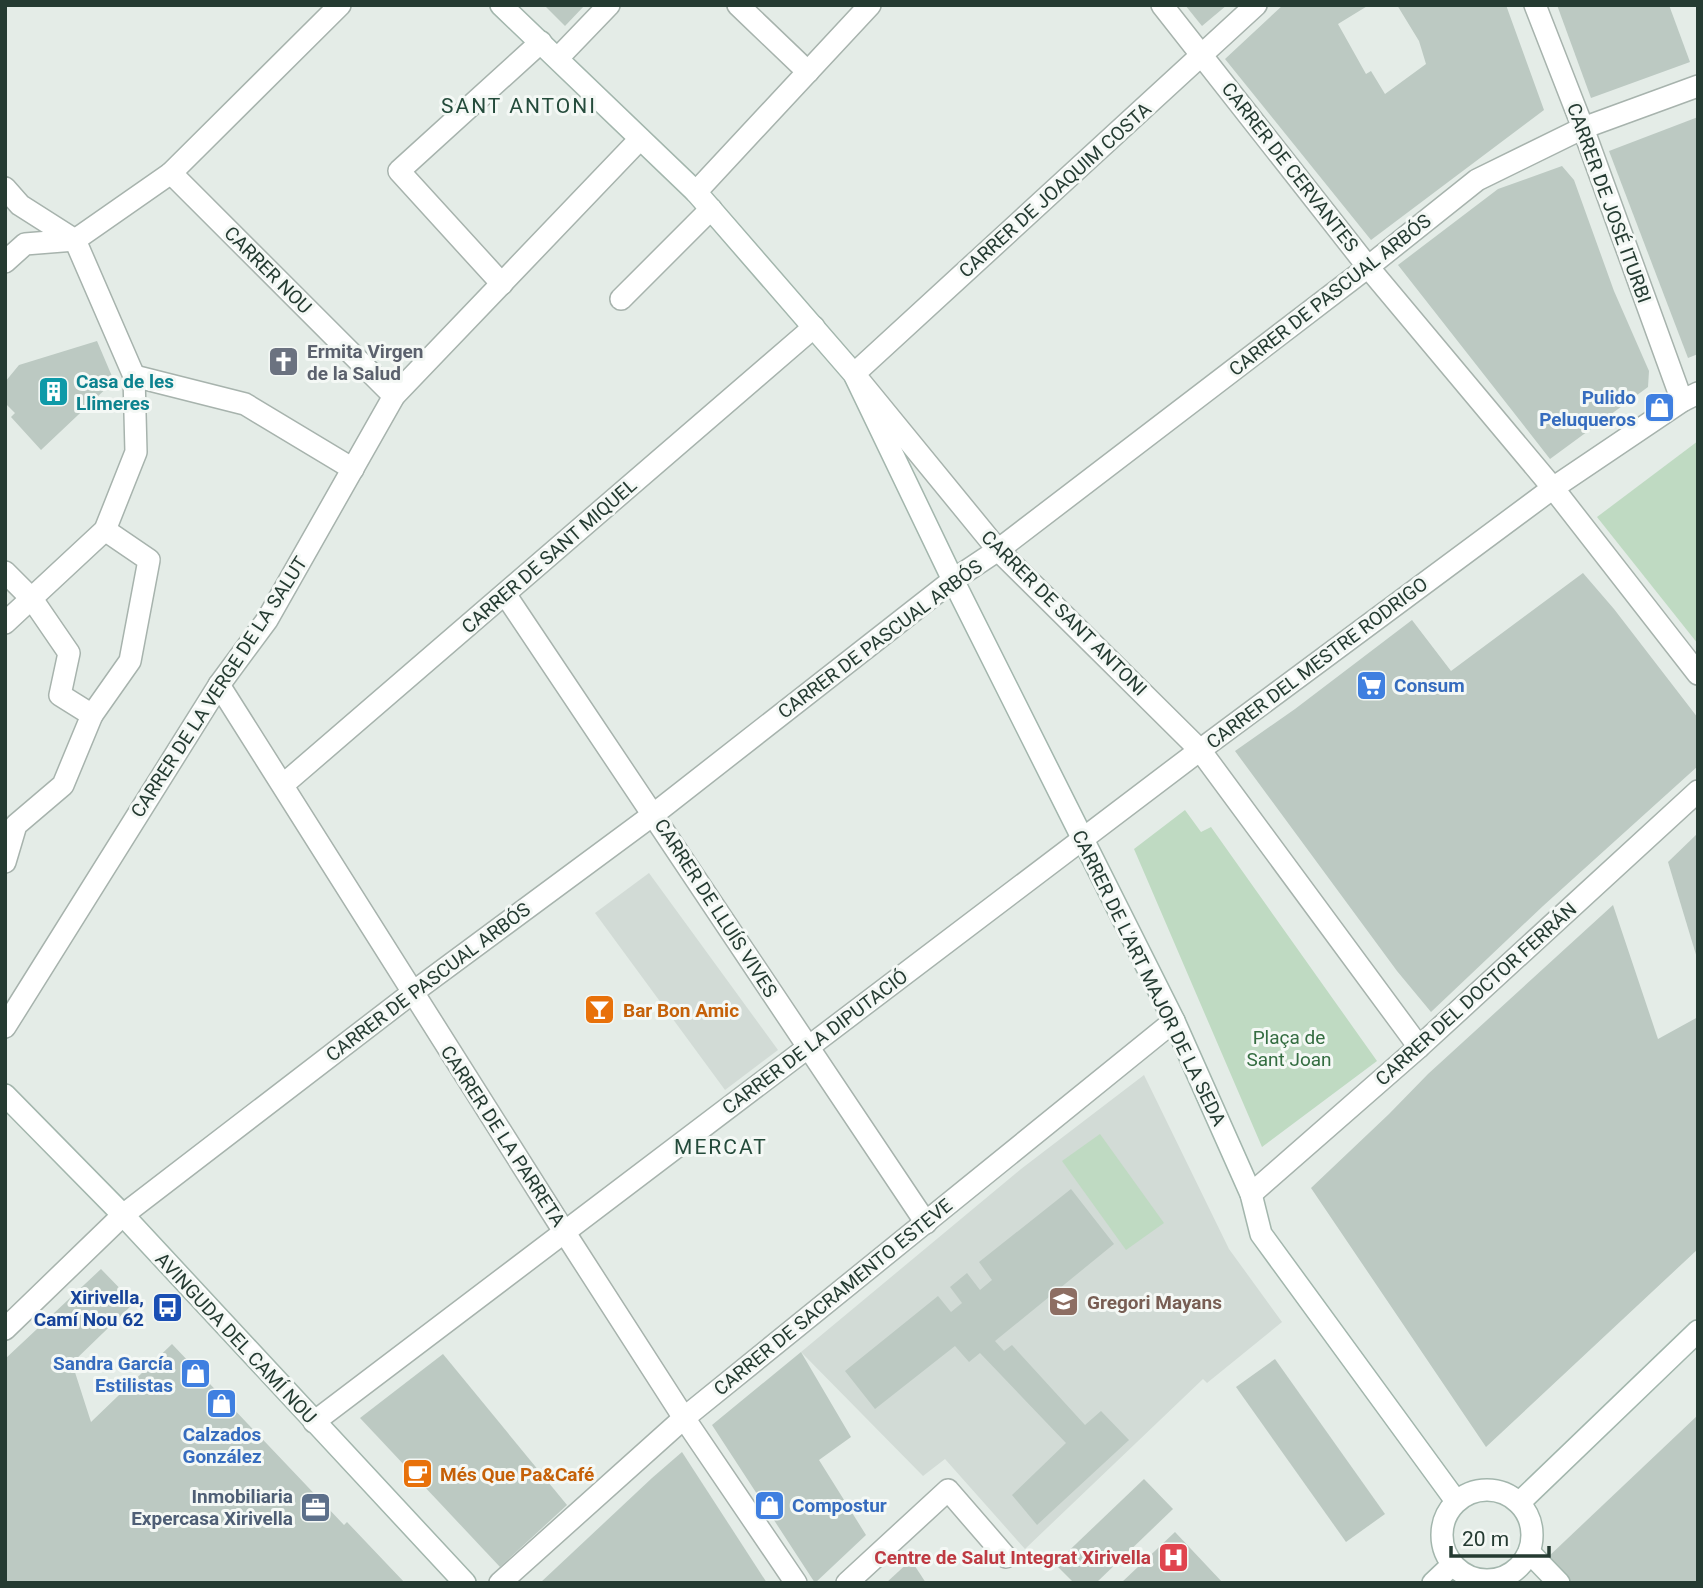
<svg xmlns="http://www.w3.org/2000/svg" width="1703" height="1588" viewBox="0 0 1703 1588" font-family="Roboto,sans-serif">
<rect width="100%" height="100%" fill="#e4ece7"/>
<g fill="#d2dbd6">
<path d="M 649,873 L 778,1050 L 725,1090 L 595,913 Z"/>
<path d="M 1144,1075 L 1229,1249 L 1282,1322 L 1207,1383 L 1203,1379 L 1025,1549 L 945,1459 L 923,1476 L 801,1352 L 1021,1169 Z"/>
</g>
<g fill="#bfdac2">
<path d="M 1698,441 L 1698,644 L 1597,517 Z"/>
<path d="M 1185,810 L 1201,832 L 1211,827 L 1377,1061 L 1262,1147 L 1134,849 Z"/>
<path d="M 1100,1134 L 1164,1223 L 1126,1250 L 1062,1161 Z"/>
</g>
<g fill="#bcc9c2">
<path d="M 544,5 L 585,5 L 565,26 Z"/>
<path d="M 1185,5 L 1227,5 L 1202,26 Z"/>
<path d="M 1283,5 L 1369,5 L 1338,24 L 1366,74 L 1371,71 L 1385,94 L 1426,64 L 1419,41 L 1397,5 L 1506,5 L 1544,110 L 1371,240 L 1225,59 Z"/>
<path d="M 1557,5 L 1669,5 L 1690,62 L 1591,98 Z"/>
<path d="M 1698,117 L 1698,354 L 1688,358 L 1609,151 Z"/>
<path d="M 1562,166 L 1574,180 L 1614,291 L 1649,371 L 1648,387 L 1550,459 L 1398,265 L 1498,189 Z"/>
<path d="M 97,341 L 114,381 L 41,450 L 11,417 L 15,413 L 5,403 L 5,382 L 19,365 Z"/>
<path d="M 1583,573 L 1614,609 L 1698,718 L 1698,766 L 1543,906 L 1431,1012 L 1397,971 L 1235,751 L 1295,709 L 1412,620 L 1451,671 Z"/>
<path d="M 1698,833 L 1698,958 L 1697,958 L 1668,862 Z"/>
<path d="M 1613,905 L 1658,1039 L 1698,1017 L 1698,1249 L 1486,1447 L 1311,1188 L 1389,1114 L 1428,1074 Z"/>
<path d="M 1071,1189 L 1114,1244 L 995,1341 L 1004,1351 L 1012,1345 L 1085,1425 L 1101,1411 L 1129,1440 L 1037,1525 L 1012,1495 L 1066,1443 L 980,1353 L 969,1362 L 955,1346 L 875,1409 L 845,1371 L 938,1296 L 951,1312 L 962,1303 L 950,1287 L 967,1273 L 980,1290 L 992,1280 L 979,1262 Z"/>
<path d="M 101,1269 L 134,1303 L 72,1363 L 91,1422 L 172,1344 L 344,1525 L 347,1522 L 405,1583 L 6,1583 L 5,1359 Z"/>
<path d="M 801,1352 L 851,1437 L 819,1460 L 866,1535 L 815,1583 L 712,1425 Z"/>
<path d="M 443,1354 L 567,1505 L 500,1567 L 360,1418 Z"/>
<path d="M 1275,1359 L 1385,1514 L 1346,1542 L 1236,1387 Z"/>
<path d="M 1698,1415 L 1698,1583 L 1572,1583 L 1547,1558 Z"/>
<path d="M 682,1452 L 767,1583 L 540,1583 L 652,1478 Z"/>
<path d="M 1144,1479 L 1173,1509 L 1096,1583 L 1074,1583 L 1055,1564 Z"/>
<path d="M 1175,1532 L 1223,1583 L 1121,1583 Z"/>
<path d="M 911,1560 L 926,1583 L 886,1583 Z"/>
</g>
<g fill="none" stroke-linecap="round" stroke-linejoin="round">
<defs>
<g id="street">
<path d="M 738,5 L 808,72"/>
<path d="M 1162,5 L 1368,267 L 1553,488 L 1698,674"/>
<path d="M 1256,5 L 854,374 L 998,550 L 1200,750 L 1419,1047"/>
<path d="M 1535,5 L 1583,128 L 1682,401"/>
<path d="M 558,58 L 609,5"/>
<path d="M 171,173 L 394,396"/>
<path d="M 5,188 L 20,205 L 75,240"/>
<path d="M 696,192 L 870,5"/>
<path d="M 75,240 L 171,173 L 340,5"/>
<path d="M 5,262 L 25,244 L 75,240"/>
<path d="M 502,284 L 399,171 L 541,42"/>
<path d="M 621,299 L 711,209"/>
<path d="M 134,376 L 245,404 L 353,469"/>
<path d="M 5,572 L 32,599 L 69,653 L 60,695 L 92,715 L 63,785 L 16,825 L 5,862"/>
<path d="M 505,594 L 926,1223"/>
<path d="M 5,623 L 105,530 L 136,452 L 134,376 L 75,240"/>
<path d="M 219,685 L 565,1233 L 684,1418 L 796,1583"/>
<path d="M 92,715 L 130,661 L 149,560 L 105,530"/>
<path d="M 284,784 L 814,327"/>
<path d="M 5,1027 L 219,685 L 267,620 L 394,396 L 640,139"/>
<path d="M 1251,1194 L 1419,1047 L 1698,791"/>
<path d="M 5,1329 L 123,1215 L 412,993 L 654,814 L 953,580 L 998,550 L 1368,267 L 1477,180 L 1583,128 L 1698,86"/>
<path d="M 314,1422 L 1200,750 L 1553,488 L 1682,401 L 1698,393"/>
<path d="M 500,1583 L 684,1418 L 1174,1021"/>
<path d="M 847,1583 L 948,1490 L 1006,1557"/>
</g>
<g id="secondary">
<path d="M 501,5 L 696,192 L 854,374 L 953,580 L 1174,1021 L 1251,1194 L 1261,1234 L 1456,1501"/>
<path d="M 5,1095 L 123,1215 L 465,1583"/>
<circle cx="1487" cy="1535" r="45"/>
<path d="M 1519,1503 L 1698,1331"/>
<path d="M 1529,1552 L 1559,1583"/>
<path d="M 1433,1583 L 1452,1565"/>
</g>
</defs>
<use href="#street" stroke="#a7b3ad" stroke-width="24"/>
<use href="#secondary" stroke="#a3b6ad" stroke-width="24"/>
<use href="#street" stroke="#fff" stroke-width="21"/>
<use href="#secondary" stroke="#fff" stroke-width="21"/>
</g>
<defs>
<symbol id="church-square" viewBox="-11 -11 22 22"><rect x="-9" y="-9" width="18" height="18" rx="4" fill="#6b7280" stroke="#f4f8f5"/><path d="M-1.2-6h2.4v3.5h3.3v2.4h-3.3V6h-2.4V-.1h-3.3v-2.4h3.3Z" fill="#fff"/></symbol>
<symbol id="building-square" viewBox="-11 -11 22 22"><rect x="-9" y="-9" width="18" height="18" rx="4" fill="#0f9aa8" stroke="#f4f8f5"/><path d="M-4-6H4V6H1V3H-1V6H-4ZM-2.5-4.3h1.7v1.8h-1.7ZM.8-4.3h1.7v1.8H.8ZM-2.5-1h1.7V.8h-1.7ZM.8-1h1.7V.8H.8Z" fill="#fff"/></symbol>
<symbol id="shop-square" viewBox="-11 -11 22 22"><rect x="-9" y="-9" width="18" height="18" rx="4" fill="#3f7fe0" stroke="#f4f8f5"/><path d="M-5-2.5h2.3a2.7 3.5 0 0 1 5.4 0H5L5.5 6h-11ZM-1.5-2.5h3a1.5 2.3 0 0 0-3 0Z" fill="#fff"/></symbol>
<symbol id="supermarket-square" viewBox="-11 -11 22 22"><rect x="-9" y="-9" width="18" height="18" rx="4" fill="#3f7fe0" stroke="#f4f8f5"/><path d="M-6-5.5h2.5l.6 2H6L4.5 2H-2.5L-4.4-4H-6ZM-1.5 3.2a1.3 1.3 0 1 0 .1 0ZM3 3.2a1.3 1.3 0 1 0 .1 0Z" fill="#fff"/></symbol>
<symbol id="bar-square" viewBox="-11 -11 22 22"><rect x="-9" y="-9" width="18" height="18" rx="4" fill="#e8710a" stroke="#f4f8f5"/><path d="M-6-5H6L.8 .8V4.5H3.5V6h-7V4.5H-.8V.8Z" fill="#fff"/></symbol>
<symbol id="school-square" viewBox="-11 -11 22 22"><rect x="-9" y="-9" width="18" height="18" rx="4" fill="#8d6e63" stroke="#f4f8f5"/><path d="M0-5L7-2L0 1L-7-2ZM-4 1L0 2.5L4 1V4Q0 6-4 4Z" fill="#fff"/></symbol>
<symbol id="bus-square" viewBox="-11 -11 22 22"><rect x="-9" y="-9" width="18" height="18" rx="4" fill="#1a4fb4" stroke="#f4f8f5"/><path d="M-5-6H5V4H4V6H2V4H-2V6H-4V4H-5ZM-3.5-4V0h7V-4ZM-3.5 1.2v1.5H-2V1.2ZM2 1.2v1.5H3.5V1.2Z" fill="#fff"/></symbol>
<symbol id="cafe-square" viewBox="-11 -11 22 22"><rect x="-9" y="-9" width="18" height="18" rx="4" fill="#e8710a" stroke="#f4f8f5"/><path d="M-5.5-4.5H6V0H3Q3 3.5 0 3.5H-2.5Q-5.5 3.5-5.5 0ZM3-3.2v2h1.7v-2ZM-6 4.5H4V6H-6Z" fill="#fff"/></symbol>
<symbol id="office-square" viewBox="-11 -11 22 22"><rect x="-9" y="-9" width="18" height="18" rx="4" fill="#5c6f8a" stroke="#f4f8f5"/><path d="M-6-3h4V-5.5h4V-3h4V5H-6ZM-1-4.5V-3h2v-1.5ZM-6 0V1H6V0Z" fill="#fff"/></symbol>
<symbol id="hospital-square" viewBox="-11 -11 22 22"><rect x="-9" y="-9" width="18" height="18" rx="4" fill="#e0444e" stroke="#f4f8f5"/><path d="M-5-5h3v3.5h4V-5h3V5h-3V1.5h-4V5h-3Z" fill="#fff"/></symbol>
</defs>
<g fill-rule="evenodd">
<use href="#church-square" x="266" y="344" width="35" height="35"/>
<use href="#building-square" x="36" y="374" width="35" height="35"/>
<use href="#shop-square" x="1642" y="390" width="35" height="35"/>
<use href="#supermarket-square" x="1354" y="668" width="35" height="35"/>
<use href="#bar-square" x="582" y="992" width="35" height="35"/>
<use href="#school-square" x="1046" y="1284" width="35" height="35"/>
<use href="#bus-square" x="150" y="1290" width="35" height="35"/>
<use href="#shop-square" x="178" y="1356" width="35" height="35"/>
<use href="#shop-square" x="204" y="1386" width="35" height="35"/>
<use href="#cafe-square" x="400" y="1456" width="35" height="35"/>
<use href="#shop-square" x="752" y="1488" width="35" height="35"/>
<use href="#office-square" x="298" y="1490" width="35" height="35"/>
<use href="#hospital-square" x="1156" y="1540" width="35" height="35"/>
</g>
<g text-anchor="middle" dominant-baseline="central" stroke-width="6" stroke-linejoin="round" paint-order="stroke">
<g font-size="19" fill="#253b32" stroke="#f4f8f5">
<text transform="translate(1290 167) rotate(52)">CARRER DE CERVANTES</text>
<text transform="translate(1055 190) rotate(-42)">CARRER DE JOAQUIM COSTA</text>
<text transform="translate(1609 203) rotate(70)">CARRER DE JOSÉ ITURBI</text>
<text transform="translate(268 270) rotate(45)">CARRER NOU</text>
<text transform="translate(1330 295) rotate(-38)">CARRER DE PASCUAL ARBÓS</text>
<text transform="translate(549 556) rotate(-41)">CARRER DE SANT MIQUEL</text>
<text transform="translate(1064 613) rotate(45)">CARRER DE SANT ANTONI</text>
<text transform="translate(880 639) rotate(-37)">CARRER DE PASCUAL ARBÓS</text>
<text transform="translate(1317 663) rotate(-37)">CARRER DEL MESTRE RODRIGO</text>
<text transform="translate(219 687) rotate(-57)">CARRER DE LA VERGE DE LA SALUT</text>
<text transform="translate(716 908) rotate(57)">CARRER DE LLUÍS VIVES</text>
<text transform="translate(1149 978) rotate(64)">CARRER DE L'ART MAJOR DE LA SEDA</text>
<text transform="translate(428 982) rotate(-37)">CARRER DE PASCUAL ARBÓS</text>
<text transform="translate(1476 994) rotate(-42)">CARRER DEL DOCTOR FERRÁN</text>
<text transform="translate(815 1042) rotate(-37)">CARRER DE LA DIPUTACIÓ</text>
<text transform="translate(503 1136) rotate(57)">CARRER DE LA PARRETA</text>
<text transform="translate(833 1297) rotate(-39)">CARRER DE SACRAMENTO ESTEVE</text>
<text transform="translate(236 1338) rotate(47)">AVINGUDA DEL CAMÍ NOU</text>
</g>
<g font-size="19" font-weight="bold" fill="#5b616d" stroke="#f4f8f5" text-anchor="start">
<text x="307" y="351">Ermita Virgen<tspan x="307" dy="22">de la Salud</tspan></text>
</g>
<g font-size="19" font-weight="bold" fill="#0d838f" stroke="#f4f8f5" text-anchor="start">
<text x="76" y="381">Casa de les<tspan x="76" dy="22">Llimeres</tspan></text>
</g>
<g font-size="19" font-weight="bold" fill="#366cbe" stroke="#f4f8f5" text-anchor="end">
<text x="1636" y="397">Pulido<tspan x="1636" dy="22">Peluqueros</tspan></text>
<text x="1394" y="685" text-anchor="start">Consum</text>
<text x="173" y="1363">Sandra García<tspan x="173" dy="22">Estilistas</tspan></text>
<text x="222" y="1434" text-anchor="middle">Calzados<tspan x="222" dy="22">González</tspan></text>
<text x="792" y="1505" text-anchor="start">Compostur</text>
</g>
<g font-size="19" font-weight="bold" fill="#c56008" stroke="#f4f8f5" text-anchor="start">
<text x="623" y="1010">Bar Bon Amic</text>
<text x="440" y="1474">Més Que Pa&amp;Café</text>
</g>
<g font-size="19" fill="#346d41" stroke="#f4f8f5">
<text x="1289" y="1037">Plaça de<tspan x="1289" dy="22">Sant Joan</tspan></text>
</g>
<g font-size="19" font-weight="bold" fill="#164399" stroke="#f4f8f5" text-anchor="end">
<text x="144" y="1297">Xirivella,<tspan x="144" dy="22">Camí Nou 62</tspan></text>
</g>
<g font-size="19" font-weight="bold" fill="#785e54" stroke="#f4f8f5" text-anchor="start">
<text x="1087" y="1302">Gregori Mayans</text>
</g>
<g font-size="19" font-weight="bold" fill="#4e5e75" stroke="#f4f8f5" text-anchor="end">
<text x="293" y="1496">Inmobiliaria<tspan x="293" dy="22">Expercasa Xirivella</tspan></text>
</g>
<g font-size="19" font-weight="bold" fill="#be3a42" stroke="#f4f8f5" text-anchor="end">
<text x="1151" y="1557">Centre de Salut Integrat Xirivella</text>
</g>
<g font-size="21" letter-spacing="2" fill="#244b3b" stroke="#f4f8f5">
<text x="519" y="106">SANT ANTONI</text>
<text x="721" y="1147">MERCAT</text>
</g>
</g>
<rect width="1703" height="1588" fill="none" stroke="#253b32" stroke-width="14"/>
<path d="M1451 1546v10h98v-10" fill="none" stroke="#253b32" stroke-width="3.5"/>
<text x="1462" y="1546" font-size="21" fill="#253b32" stroke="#f4f8f5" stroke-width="5" paint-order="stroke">20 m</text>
</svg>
